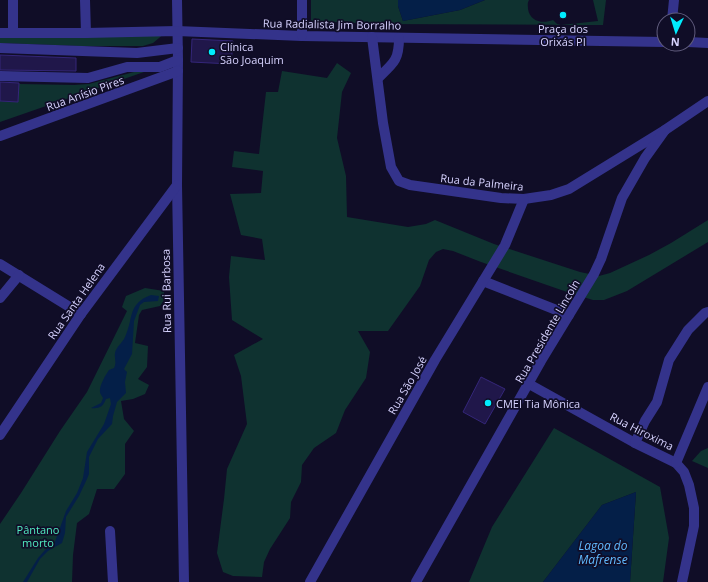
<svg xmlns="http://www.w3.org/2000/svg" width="708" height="582" viewBox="0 0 708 582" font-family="'Open Sans',sans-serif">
<rect width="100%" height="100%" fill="#100d27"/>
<g fill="#0f3230">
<path d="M 311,0 L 398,0 L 398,6 L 403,21 L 460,10 L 485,0 L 529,0 C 527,4 528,5 528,9 C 530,22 543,24 553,20 L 557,24 L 561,25 L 598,21 L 593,0 L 606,0 L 603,25 L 376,24 L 311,21 Z"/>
<path d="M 165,33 L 153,43 L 143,46 L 80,46 L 0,43 L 0,34 Z"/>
<path d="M 337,63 L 351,73 L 342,92 L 337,138 L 346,176 L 347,217 L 408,227 L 426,224 L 435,220 L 494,244 L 580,272 L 599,276 L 610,273 L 649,255 L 671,243 L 708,220 L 708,242 L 627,291 L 604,300 L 593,300 L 567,292 L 481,262 L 453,251 L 443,249 L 436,252 L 429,260 L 420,286 L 388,331 L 358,331 L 370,352 L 366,378 L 345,410 L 336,433 L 314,448 L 302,465 L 301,482 L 291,502 L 290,518 L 270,549 L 264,562 L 262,577 L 233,576 L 223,572 L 217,553 L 224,499 L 227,469 L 247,424 L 241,376 L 234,355 L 263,339 L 232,320 L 229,277 L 231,256 L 265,260 L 262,239 L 241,235 L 230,194 L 261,193 L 263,171 L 232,167 L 234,151 L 259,154 L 266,92 L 278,92 L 282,71 L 327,78 Z"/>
<path d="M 134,72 L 144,72 L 0,122 L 0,101 L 18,102 L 19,84 L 74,85 L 89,84 Z"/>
<path d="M 145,288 L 164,291 L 164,300 L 160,306 L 142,310 L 139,315 L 135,343 L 148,346 L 147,367 L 138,379 L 149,385 L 145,394 L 133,399 L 121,401 L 124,419 L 134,431 L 125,444 L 125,474 L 114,489 L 97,489 L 89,514 L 77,523 L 73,555 L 72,582 L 0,582 L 0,524 L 21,493 L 60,431 L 87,392 L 127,311 L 122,307 L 126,296 Z"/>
<path d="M 554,428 L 660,487 L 669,538 L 663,582 L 630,582 L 636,492 L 602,505 L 543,582 L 469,582 L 492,527 Z"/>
<path d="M 708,448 L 708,468 L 692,461 L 701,451 Z"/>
</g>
<g fill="#041f48">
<path d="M 398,0 L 485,0 L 460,10 L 403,21 L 398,6 Z"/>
<path d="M 151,295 L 159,296 L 158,301 L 144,302 L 140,305 L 134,321 L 132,354 L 124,369 L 127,372 L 125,382 L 126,393 L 117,402 L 113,416 L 112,424 L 98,439 L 89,457 L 89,474 L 87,479 L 79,496 L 66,517 L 65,533 L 62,543 L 48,551 L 40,559 L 27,582 L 23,582 L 38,558 L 45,550 L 54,544 L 56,539 L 66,511 L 77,493 L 83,478 L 87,452 L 104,424 L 111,404 L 110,398 L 106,399 C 103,407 99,409 91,408 L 101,403 L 103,398 C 102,396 100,394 100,392 C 99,386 106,374 109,370 L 114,368 C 117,362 114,358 115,353 C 116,347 123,342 125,337 C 134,318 127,304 151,295 Z"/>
<path d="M 636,492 L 630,582 L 543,582 L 602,505 Z"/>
</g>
<g fill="#20174a" stroke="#342679">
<path d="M 192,39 L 233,41 L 231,64 L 191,62 Z"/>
<path d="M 0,55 L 76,58 L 76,71 L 0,70 Z"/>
<path d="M 0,82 L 19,83 L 18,102 L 0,101 Z"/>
<path d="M 481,377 L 505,389 L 485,424 L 463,412 Z"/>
</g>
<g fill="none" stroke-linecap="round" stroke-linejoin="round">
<g stroke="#34338b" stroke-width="10">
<path d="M 13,0 L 13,33"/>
<path d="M 85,0 L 86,33"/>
<path d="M 177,0 L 178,60 L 177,185 L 184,582"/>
<path d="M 672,20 L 674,0"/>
<path d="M 0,33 L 86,33 L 177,31 L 302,36 L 664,42"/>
<path d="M 302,36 L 302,0"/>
<path d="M 372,37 L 383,123 L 391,167 L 399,181 L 410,185 L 501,198 L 524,199 L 551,195 L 569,189 L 665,130 L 708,101"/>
<path d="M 688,42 L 708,43"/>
<path d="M 0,48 L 137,53 L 178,48"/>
<path d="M 0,76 L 88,78 L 127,67 L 160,67 L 178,60"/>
<path d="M 378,78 C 394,63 399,60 399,38"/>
<path d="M 0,136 L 178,71"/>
<path d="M 0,264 L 81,314"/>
<path d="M 483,281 L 569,315"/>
<path d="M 0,298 L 19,275"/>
<path d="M 529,384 L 635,443 L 676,463 L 684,472 L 689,485 L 694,508 L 694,526 L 682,582"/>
<path d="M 0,435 L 81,314 L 177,185"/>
<path d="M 635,443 L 645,421 L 657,402 L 669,360 L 688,330 L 705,313 L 708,312"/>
<path d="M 676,463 L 708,387"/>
<path d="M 110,531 L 113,582"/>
<path d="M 310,582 L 435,360 L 505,245 L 524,199"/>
<path d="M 416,582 L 541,361 L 594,274 L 601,259 L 622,198 L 645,158 L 665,130"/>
</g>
</g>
<g fill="#00ecfe" stroke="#100d27" stroke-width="1.5">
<circle cx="563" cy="15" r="4"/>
<circle cx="212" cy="52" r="4"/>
<circle cx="488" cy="403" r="4"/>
</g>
<g text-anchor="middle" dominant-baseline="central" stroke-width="3.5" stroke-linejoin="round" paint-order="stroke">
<g font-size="11" fill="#d7d3ff" stroke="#100d27">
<text transform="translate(332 24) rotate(1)">Rua Radialista Jim Borralho</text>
<text transform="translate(85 93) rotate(-20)">Rua Anísio Pires</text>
<text transform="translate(482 182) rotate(6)">Rua da Palmeira</text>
<text transform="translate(166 291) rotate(-91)">Rua Rui Barbosa</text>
<text transform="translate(76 301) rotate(-55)">Rua Santa Helena</text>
<text transform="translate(547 331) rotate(-60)">Rua Presidente Lincoln</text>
<text transform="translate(407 385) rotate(-60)">Rua São José</text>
<text transform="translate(642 431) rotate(27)">Rua Hiroxima</text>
</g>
<g font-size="11" fill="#d7d3ff" stroke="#100d27" text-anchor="start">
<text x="563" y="28" text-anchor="middle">Praça dos<tspan x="563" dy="13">Orixás PI</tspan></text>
<text x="220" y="46">Clínica<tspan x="220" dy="13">São Joaquim</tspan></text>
<text x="496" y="403">CMEI Tia Mônica</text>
</g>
<g font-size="11" fill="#52ecc1" stroke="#100d27">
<text x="38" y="529">Pântano<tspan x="38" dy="13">morto</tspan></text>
</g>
<g font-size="12" font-style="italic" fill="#61baff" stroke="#100d27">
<text x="603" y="545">Lagoa do<tspan x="603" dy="14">Mafrense</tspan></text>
</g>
</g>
<g transform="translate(676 32) rotate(184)"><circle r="19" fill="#100d27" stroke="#605c7d"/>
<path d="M0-3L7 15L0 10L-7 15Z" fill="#00ecfe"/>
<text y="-6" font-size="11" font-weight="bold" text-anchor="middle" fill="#d7d3ff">N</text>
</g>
</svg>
